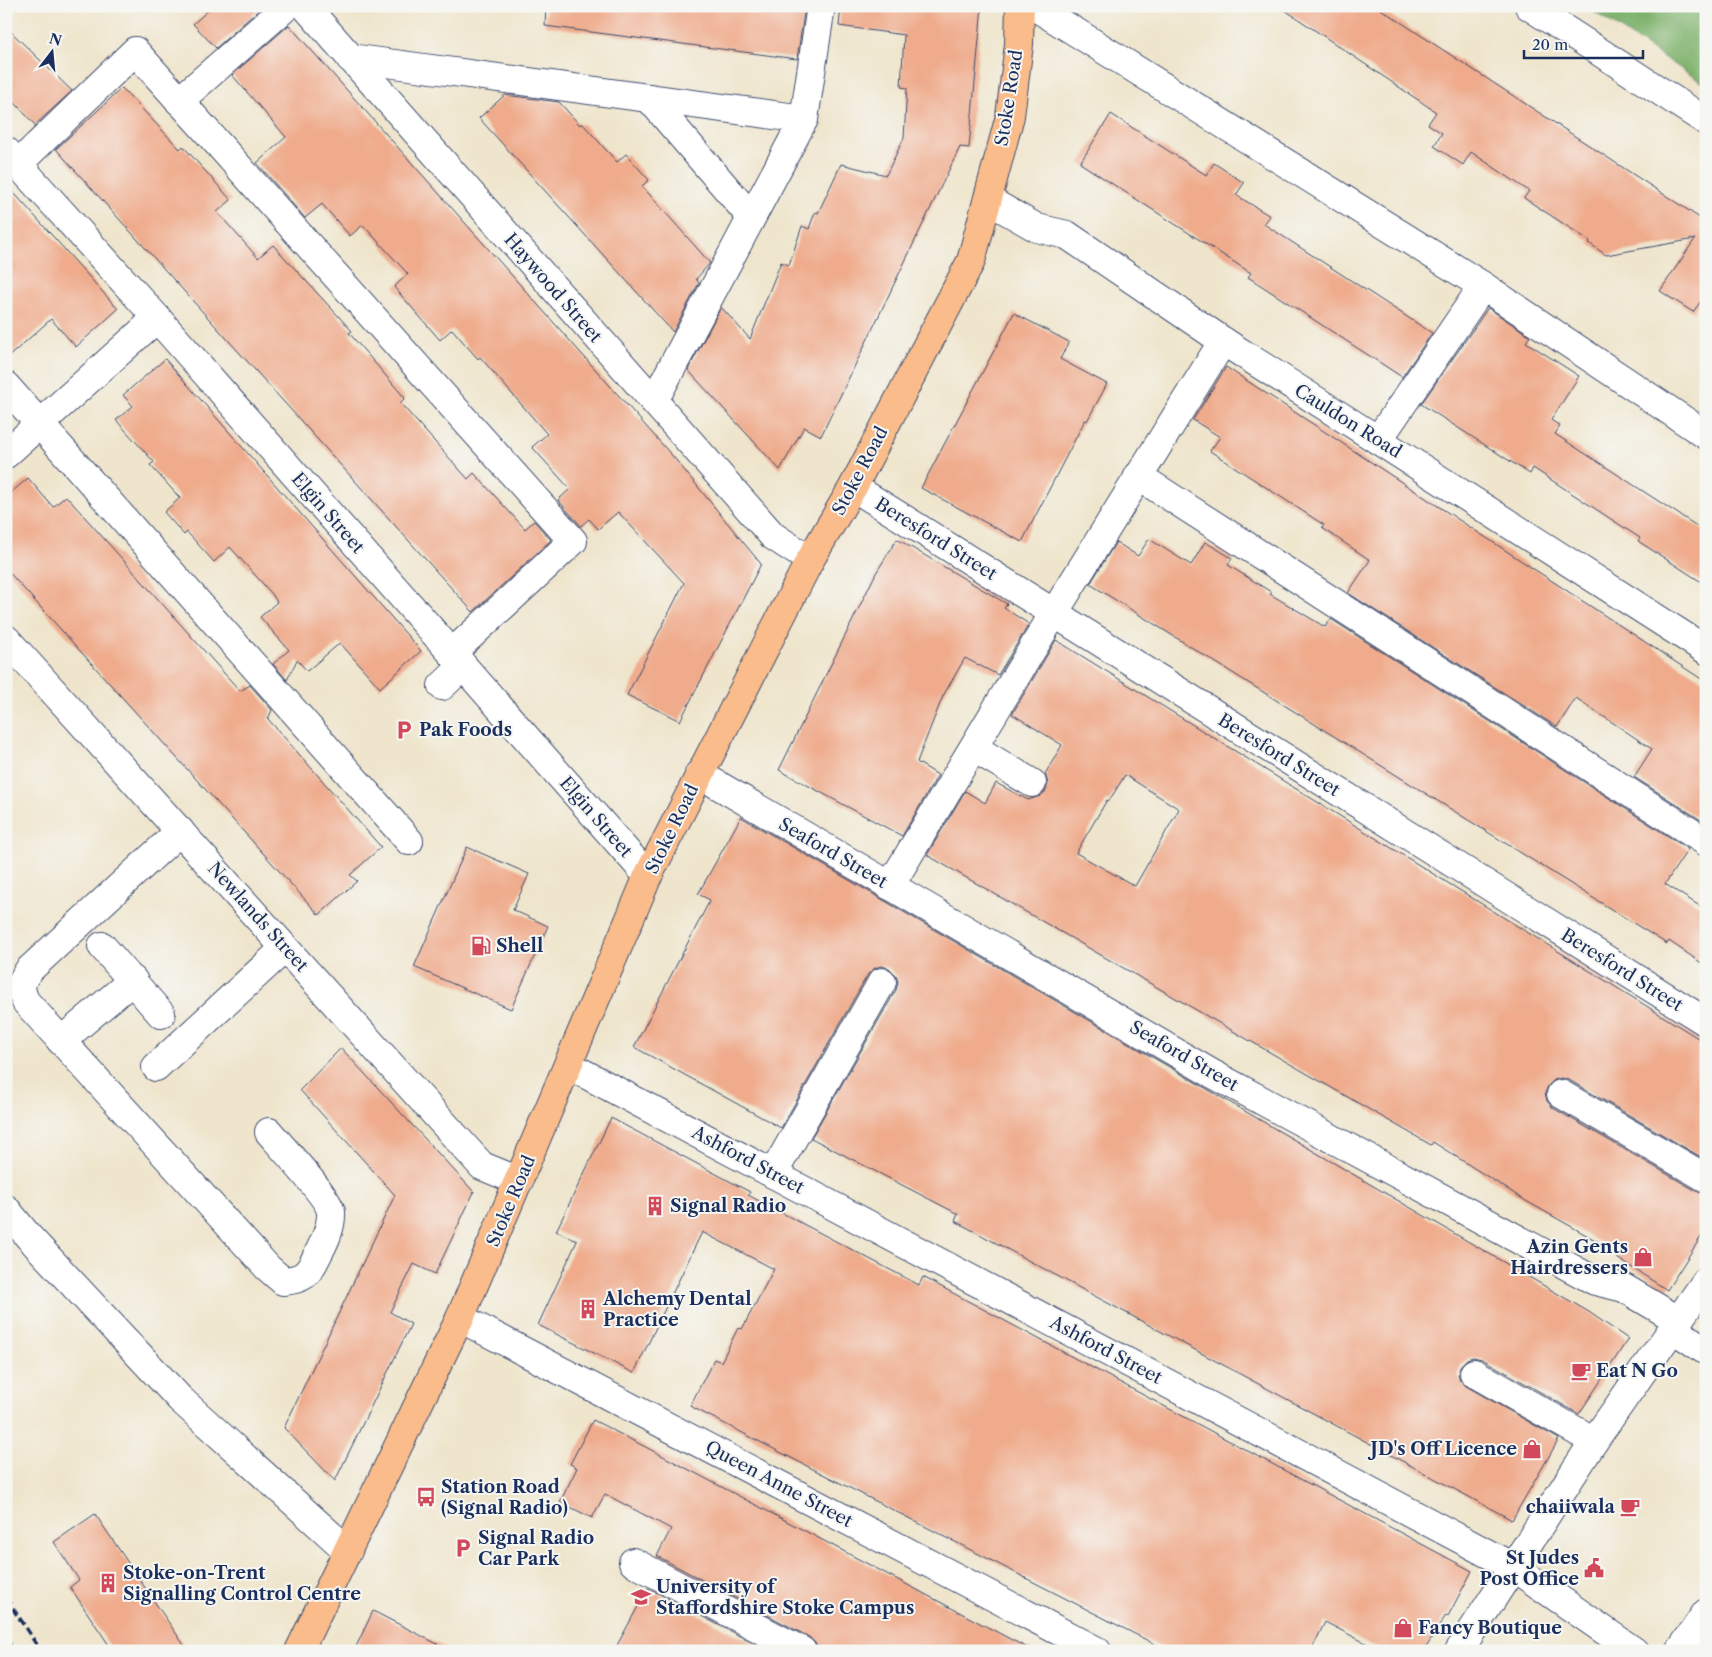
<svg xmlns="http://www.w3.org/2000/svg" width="1712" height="1657" viewBox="0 0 1712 1657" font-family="'Libre Caslon Text',serif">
<rect width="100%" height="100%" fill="#f6f6f2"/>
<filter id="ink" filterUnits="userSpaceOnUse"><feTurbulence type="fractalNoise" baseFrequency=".02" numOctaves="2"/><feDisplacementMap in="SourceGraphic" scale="10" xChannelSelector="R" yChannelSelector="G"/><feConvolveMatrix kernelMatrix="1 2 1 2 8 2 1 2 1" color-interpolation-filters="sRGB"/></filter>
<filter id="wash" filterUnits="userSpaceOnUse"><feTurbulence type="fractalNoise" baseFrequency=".0096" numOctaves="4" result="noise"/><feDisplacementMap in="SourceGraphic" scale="20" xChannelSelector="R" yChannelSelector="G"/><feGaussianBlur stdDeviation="1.12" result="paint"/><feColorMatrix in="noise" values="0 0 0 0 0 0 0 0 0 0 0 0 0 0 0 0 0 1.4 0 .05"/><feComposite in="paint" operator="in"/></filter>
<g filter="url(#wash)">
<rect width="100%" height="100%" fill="#efe5cc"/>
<path fill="#7fb26d" stroke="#4d7066" d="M 1585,6 L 1706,6 L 1706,85 Z"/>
<g id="blocks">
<g fill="#efab8c" fill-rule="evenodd">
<path d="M 213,6 L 263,6 L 216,48 L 193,24 Z"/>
<path d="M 546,6 L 805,6 L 797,59 L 545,26 Z"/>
<path d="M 841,6 L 982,6 L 969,148 L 960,147 L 821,436 L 804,427 L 780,470 L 688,370 L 721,307 L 750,339 L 781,262 L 789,265 L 802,226 L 809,229 L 815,212 L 818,213 L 841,164 L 886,175 L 904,138 L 907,88 L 901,87 L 904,35 L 839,26 Z"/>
<path d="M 1279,6 L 1376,6 L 1706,222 L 1706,294 L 1693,312 L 1660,291 L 1695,239 L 1606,255 L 1589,243 L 1590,241 L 1524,198 L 1529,191 L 1471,152 L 1463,165 L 1434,146 L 1442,133 L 1428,124 L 1436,112 Z"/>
<path d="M 289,25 L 676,460 L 761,564 L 680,721 L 627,695 L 684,583 L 618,512 L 598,529 L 589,519 L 581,526 L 558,500 L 570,489 L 532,447 L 547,434 L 480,357 L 478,359 L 452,329 L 440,340 L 394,287 L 408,274 L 363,225 L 350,236 L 322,204 L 305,218 L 257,163 L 286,137 L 232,75 Z"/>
<path d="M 6,27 L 72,91 L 35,125 L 6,93 Z"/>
<path d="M 122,88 L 180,149 L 183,146 L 231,200 L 217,212 L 258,258 L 273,245 L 352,331 L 349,333 L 405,398 L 400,403 L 468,479 L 474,473 L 525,529 L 534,521 L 551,540 L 473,612 L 56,149 Z"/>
<path d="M 505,95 L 559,102 L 580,125 L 582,123 L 617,162 L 626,154 L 649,180 L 642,186 L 710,263 L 696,279 L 699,283 L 673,332 L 479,118 Z"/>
<path d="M 1111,114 L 1206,175 L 1214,163 L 1244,183 L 1236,195 L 1270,216 L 1264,224 L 1432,333 L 1402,377 L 1248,277 L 1251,273 L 1080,163 Z"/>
<path d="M 6,184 L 118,309 L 76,347 L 51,319 L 6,359 Z"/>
<path d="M 1488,308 L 1530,336 L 1526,342 L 1579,376 L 1551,420 L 1560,426 L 1555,434 L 1706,532 L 1706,585 L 1638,541 L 1640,538 L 1533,468 L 1530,474 L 1421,404 Z"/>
<path d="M 1014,313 L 1069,342 L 1060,359 L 1107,384 L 1087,421 L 1085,420 L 1022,542 L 921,488 Z"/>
<path d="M 165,359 L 421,651 L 380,688 L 340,643 L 307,671 L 297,660 L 287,680 L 273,664 L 289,650 L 260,617 L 277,602 L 272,594 L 230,547 L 214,562 L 187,532 L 184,535 L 164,512 L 180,498 L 150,465 L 154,462 L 116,420 L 133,406 L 123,395 Z"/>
<path d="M 1226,367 L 1706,682 L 1706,819 L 1704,822 L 1634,777 L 1652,749 L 1576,698 L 1557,727 L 1348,593 L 1370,560 L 1322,528 L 1324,525 L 1210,451 L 1220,437 L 1193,420 Z"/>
<path d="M 28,478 L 53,507 L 66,496 L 240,691 L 250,685 L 272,710 L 268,719 L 381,847 L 350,875 L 357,881 L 319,915 L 6,569 L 6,497 Z"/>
<path d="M 897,539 L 1007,604 L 1004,608 L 1029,624 L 998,675 L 965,658 L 943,696 L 917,762 L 938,775 L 902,836 L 779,770 L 876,573 Z"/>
<path d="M 1149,539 L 1191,565 L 1205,542 L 1232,558 L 1228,565 L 1271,592 L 1270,594 L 1325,627 L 1331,619 L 1688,849 L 1665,884 L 1706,910 L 1706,966 L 1669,941 L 1667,944 L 1090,584 L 1116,542 L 1138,556 Z"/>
<path d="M 1056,640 L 1706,1043 L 1706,1160 L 1569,1080 L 1562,1078 L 1554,1080 L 1548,1086 L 1545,1093 L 1547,1101 L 1553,1108 L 1698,1192 L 1706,1194 L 1706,1229 L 1667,1290 L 1617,1258 L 1620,1254 L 1526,1201 L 1433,1142 L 1431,1145 L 927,855 L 965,791 L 985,803 L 996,783 L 1028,800 L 1040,796 L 1046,791 L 1048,783 L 1045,774 L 1062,745 L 1012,714 ZM 1125,775 L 1179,809 L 1135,886 L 1076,853 L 1107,800 L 1109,801 Z"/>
<path d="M 741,817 L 1589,1312 L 1628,1339 L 1579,1414 L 1482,1359 L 1473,1357 L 1467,1359 L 1461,1365 L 1458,1374 L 1460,1380 L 1466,1386 L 1559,1439 L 1512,1520 L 955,1221 L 958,1214 L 811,1138 L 896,990 L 898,982 L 896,975 L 889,968 L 881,966 L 875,968 L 868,974 L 781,1128 L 634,1047 L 710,900 L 698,894 Z"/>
<path d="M 467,847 L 529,874 L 513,910 L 548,926 L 511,1009 L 414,967 Z"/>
<path d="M 341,1048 L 474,1192 L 435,1274 L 414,1264 L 390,1312 L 411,1324 L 335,1481 L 284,1428 L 395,1195 L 300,1090 Z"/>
<path d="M 611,1118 L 750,1192 L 748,1195 L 919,1285 L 923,1277 L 1472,1571 L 1448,1616 L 1446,1615 L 1424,1651 L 1381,1651 L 1325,1622 L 1311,1651 L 1168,1651 L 690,1406 L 714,1359 L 721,1362 L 738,1328 L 742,1329 L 774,1269 L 702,1232 L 634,1373 L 538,1325 L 577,1241 L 556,1231 Z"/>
<path d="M 593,1420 L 661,1455 L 1033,1651 L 818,1651 L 815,1643 L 809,1637 L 657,1556 L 671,1529 L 605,1494 L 592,1518 L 560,1502 L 577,1468 L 570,1464 Z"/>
<path d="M 95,1514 L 188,1651 L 113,1651 L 70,1587 L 79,1580 L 54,1542 Z"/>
<path d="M 648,1588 L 768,1651 L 614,1651 Z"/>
<path d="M 373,1611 L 451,1651 L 354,1651 Z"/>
</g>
</g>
</g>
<g filter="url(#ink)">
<use href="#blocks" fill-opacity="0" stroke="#3b4a6e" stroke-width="1"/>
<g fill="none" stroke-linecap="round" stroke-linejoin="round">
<defs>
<g id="minor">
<path d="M 305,6 L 773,536 L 810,560"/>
<path d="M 1034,6 L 1483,286 L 1706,435"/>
<path d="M 1529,6 L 1706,121"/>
<path d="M 350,58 L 804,119 L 654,401"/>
<path d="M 649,98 L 751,217"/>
<path d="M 179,101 L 287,6"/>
<path d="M 804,119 L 821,6"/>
<path d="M 6,151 L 157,318 L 648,876"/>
<path d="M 18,164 L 135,51 L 573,541 L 452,653"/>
<path d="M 988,200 L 1037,228 L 1067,235 L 1223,341 L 1706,650"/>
<path d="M 6,386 L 409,841"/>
<path d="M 1378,440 L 1483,286"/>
<path d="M 6,454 L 157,318"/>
<path d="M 1138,476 L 1706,842"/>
<path d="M 853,487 L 1706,1022"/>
<path d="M 6,639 L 482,1166 L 519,1181"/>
<path d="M 442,686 L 463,666"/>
<path d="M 974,748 L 1032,783"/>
<path d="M 699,774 L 1211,1073 L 1595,1281 L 1624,1288 L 1678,1320"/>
<path d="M 180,831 L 29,970 C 20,982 19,989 26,1002 L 268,1268 L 283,1281 C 304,1279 308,1275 317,1256 C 324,1243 332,1227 331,1212 C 329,1198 281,1146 269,1132"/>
<path d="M 890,886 L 1054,613 L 1223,341"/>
<path d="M 102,946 L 161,1014"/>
<path d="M 61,1041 L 133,980"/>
<path d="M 568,1065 L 1513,1567 L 1634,1651"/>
<path d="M 156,1067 L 285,948"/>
<path d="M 1561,1094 L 1706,1178"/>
<path d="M 773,1174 L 882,982"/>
<path d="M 6,1209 L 28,1236 L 180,1399 L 348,1551"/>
<path d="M 460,1318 L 1097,1651"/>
<path d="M 1672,1328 L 1706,1351"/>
<path d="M 1474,1373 L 1594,1441"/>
<path d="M 633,1562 L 802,1651"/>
<path d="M 1459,1651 L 1594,1441 L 1706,1281"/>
<path d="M 1680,1651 L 1706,1613"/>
</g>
<path id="major" d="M 299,1651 L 460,1318 L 648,876 L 810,560 L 853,487 L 971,261 L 1010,116 L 1019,44 L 1020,6"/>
</defs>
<use href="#minor" stroke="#3b4a6e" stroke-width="30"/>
<use href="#major" stroke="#3b4a6e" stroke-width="30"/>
<use href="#minor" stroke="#fff" stroke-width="28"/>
<use href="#major" stroke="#f9bc8a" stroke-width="28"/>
<g stroke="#1b2f5e" stroke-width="4" stroke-dasharray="8 4" stroke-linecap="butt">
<path d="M 6,1598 L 41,1651"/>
<path d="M 6,1639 L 14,1651"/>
</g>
</g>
</g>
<defs>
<symbol id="parking-bare" viewBox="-9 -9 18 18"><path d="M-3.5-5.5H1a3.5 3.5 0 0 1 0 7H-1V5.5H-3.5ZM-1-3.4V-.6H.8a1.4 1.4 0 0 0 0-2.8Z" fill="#d1495b" stroke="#f6f6f2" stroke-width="2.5" paint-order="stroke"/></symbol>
<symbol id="fuel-bare" viewBox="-9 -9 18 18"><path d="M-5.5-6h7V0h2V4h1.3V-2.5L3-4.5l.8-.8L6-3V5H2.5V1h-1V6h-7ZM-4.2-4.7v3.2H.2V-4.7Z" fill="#d1495b" stroke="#f6f6f2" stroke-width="2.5" paint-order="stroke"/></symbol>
<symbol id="building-bare" viewBox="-9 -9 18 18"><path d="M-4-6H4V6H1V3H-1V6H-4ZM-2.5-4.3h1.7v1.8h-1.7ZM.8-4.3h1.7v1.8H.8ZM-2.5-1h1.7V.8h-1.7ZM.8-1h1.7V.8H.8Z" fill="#d1495b" stroke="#f6f6f2" stroke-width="2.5" paint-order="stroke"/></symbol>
<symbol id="shop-bare" viewBox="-9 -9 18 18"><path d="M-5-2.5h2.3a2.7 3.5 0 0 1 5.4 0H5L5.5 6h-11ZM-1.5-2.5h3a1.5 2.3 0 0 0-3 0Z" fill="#d1495b" stroke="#f6f6f2" stroke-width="2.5" paint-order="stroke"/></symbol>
<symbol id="cafe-bare" viewBox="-9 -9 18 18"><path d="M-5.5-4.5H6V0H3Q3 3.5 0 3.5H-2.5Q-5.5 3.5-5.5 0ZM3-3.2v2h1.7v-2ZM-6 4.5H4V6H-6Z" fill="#d1495b" stroke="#f6f6f2" stroke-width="2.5" paint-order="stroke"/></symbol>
<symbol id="bus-bare" viewBox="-9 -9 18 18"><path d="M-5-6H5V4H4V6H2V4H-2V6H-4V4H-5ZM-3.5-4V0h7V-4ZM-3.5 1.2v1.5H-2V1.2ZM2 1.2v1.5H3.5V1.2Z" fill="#d1495b" stroke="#f6f6f2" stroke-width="2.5" paint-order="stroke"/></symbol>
<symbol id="civic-bare" viewBox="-9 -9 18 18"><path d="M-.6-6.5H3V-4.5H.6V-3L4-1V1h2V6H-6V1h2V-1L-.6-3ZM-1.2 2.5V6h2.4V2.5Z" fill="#d1495b" stroke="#f6f6f2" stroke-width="2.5" paint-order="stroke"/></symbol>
<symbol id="university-bare" viewBox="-9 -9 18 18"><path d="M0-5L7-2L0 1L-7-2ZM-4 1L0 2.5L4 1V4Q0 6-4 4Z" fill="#d1495b" stroke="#f6f6f2" stroke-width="2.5" paint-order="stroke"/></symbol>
</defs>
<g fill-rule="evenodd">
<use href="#parking-bare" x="390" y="716" width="28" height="28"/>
<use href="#fuel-bare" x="467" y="932" width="28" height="28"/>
<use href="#building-bare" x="641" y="1192" width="28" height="28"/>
<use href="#shop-bare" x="1629" y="1243" width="28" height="28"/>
<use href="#building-bare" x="574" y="1295" width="28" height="28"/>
<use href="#cafe-bare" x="1567" y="1357" width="28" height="28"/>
<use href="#shop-bare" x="1518" y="1435" width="28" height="28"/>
<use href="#bus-bare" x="412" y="1483" width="28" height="28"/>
<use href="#cafe-bare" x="1616" y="1493" width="28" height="28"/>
<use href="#parking-bare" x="449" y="1534" width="28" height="28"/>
<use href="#civic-bare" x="1580" y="1554" width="28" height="28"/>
<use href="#building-bare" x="94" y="1569" width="28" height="28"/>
<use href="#university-bare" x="627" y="1583" width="28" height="28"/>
<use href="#shop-bare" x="1389" y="1614" width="28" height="28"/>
</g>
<g text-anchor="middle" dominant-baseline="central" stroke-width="4" stroke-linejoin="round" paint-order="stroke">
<g font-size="18" fill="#1b2f5e" stroke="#f6f6f2">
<text transform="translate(1009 98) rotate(-81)">Stoke Road</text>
<text transform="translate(553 288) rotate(49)">Haywood Street</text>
<text transform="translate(1348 421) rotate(32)">Cauldon Road</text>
<text transform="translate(860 471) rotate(-62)">Stoke Road</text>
<text transform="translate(328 513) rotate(49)">Elgin Street</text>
<text transform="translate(936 539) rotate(32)">Beresford Street</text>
<text transform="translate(1279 755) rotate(32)">Beresford Street</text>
<text transform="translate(596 817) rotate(49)">Elgin Street</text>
<text transform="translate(672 829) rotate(-64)">Stoke Road</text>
<text transform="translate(833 853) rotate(30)">Seaford Street</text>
<text transform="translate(258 917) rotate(48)">Newlands Street</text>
<text transform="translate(1622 970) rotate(32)">Beresford Street</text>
<text transform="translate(1184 1056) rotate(30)">Seaford Street</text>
<text transform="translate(748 1160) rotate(28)">Ashford Street</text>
<text transform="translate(511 1201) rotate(-67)">Stoke Road</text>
<text transform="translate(1106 1350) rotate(28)">Ashford Street</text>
<text transform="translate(779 1484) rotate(28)">Queen Anne Street</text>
</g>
<g font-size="18" font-weight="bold" fill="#1b2f5e" stroke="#f6f6f2" text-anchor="start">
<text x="419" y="730">Pak Foods</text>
<text x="496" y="946">Shell</text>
<text x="670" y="1206">Signal Radio</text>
<text x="1628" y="1247" text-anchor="end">Azin Gents<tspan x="1628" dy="21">Hairdressers</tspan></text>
<text x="603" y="1299">Alchemy Dental<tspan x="603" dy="21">Practice</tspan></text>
<text x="1596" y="1371">Eat N Go</text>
<text x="1517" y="1449" text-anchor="end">JD's Off Licence</text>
<text x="441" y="1487">Station Road<tspan x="441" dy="21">(Signal Radio)</tspan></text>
<text x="1615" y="1507" text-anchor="end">chaiiwala</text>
<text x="478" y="1538">Signal Radio<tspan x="478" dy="21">Car Park</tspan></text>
<text x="1579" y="1558" text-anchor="end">St Judes<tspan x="1579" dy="21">Post Office</tspan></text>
<text x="123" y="1573">Stoke-on-Trent<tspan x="123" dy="21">Signalling Control Centre</tspan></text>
<text x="656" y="1587">University of<tspan x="656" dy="21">Staffordshire Stoke Campus</tspan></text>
<text x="1418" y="1628">Fancy Boutique</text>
</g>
</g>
<rect width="1712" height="1657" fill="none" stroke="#f6f6f2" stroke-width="25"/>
<g transform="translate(52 52) rotate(16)" stroke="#f6f6f2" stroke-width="4" paint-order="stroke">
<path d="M0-4L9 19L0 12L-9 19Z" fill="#1b2f5e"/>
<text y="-8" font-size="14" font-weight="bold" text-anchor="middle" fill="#1b2f5e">N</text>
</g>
<path d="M1524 50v8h119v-8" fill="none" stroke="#1b2f5e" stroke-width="2.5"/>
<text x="1532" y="50" font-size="15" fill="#1b2f5e" stroke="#f6f6f2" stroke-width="4" paint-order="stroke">20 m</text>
</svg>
